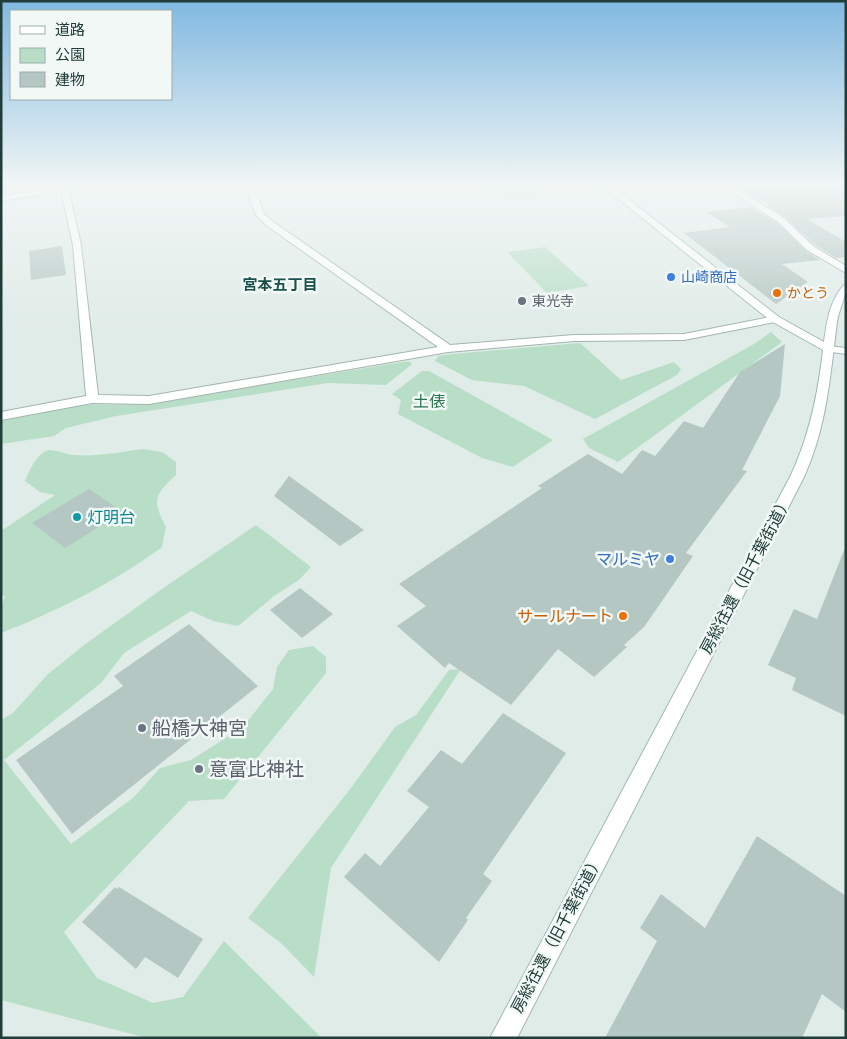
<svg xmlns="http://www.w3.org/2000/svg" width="847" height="1039" viewBox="0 0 847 1039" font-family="'Space Grotesk','Noto Sans JP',sans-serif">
<rect width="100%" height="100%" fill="#e0ece8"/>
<g fill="#b8dec7">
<path d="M 489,185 L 529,185 L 542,194 L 510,199 Z"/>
<path d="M 545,247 L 589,286 L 547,293 L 507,252 Z"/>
<path d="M 771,332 L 782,342 L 618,462 L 589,448 L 583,439 L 754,344 Z"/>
<path d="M 580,343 L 621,380 L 674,362 L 681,369 L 677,375 L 595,419 L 524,386 L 472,380 L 435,361 L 438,356 L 452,354 Z"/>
<path d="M 409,361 L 412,364 L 386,385 L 328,383 L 116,416 L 66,428 L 54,436 L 1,444 L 1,419 L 14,416 L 84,405 L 145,404 Z"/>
<path d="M 422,371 L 429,371 L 553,440 L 513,467 L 482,458 L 398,414 L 401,400 L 392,394 Z"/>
<path d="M 143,449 L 162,452 L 176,462 L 176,475 C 154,495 152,500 166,527 L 162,547 C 113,583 58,611 1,633 L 1,607 L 5,597 L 1,592 L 1,531 L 55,495 L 40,492 L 25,481 C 30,470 34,459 44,452 C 53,447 65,455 74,455 C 96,457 120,452 143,449 Z"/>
<path d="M 256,525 L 311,567 L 299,580 L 274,596 L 238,626 L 213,621 L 191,611 L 124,653 L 101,683 L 4,760 L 71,844 L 134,797 L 160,768 L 191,760 L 243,727 L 273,689 L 277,667 L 289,650 L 313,646 L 326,657 L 326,673 L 224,799 L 189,801 L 64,932 L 97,978 L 153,1003 L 183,997 L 224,941 L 322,1038 L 147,1038 L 1,1000 L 1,720 L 13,713 L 47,675 L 84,645 L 162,589 Z"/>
<path d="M 461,669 L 331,868 L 314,977 L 282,944 L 248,918 L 351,788 L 395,727 L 416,715 L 449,670 Z"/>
</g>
<g fill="#b5c7c2">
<path d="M 735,185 L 846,185 L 846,216 L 807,219 L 846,242 L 846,257 L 836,258 L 814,244 L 785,217 L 766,205 L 770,204 Z"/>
<path d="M 751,207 L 777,223 L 806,251 L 820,260 L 782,264 L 808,282 L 776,304 L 684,233 L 730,227 L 706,212 Z"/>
<path d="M 62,246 L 66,275 L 31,280 L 29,251 Z"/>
<path d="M 785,344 L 780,396 L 742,470 L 747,471 L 686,553 L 693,556 L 644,627 L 624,645 L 627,647 L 594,677 L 558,649 L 511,705 L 449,663 L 445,668 L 397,626 L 426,606 L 399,584 L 542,488 L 538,486 L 588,454 L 622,474 L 642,450 L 655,456 L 684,421 L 703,428 L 740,372 Z"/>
<path d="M 289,476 L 364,530 L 340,546 L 274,496 Z"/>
<path d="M 89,489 L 123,512 L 65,548 L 32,523 Z"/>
<path d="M 844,550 L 846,550 L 846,716 L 792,690 L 796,678 L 768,665 L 794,609 L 817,619 Z"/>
<path d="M 300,588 L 333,614 L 302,638 L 270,610 Z"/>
<path d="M 189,624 L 258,686 L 72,834 L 16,760 L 123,686 L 114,676 Z"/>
<path d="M 503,713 L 566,753 L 483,874 L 492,881 L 466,918 L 468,920 L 439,962 L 344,877 L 365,853 L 380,866 L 429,807 L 407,791 L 441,750 L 462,764 Z"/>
<path d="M 757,836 L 846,896 L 846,1012 L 822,994 L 802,1038 L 605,1038 L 657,941 L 640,928 L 661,894 L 705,928 Z"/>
<path d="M 115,887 L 117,889 L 119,887 L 203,939 L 178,978 L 145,957 L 136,969 L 82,922 Z"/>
</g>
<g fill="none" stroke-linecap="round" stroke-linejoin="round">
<defs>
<g id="street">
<path d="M 61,185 L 76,185 L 68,188 L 81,245 L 98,395 L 149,396 L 438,347 L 266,225 L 256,215 L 245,185 L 253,185 L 264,214 L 272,221 L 450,345 L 574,335 L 684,334 L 775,316 L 780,319 L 775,322 L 684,340 L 574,341 L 448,352 L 149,404 L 92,403 L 1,420 L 1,412 L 86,396 L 73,245 L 61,190 L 1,201 L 1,197 Z"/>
<path d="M 721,185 L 730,185 L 784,218 L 813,246 L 846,266 L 846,273 L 807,250 L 778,222 Z"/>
<path d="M 829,346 L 846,348 L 846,354 L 825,351 L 823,349 L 825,347 Z"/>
</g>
<path id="secondary" d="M 601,185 L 610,185 L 779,317 L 824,342 C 827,321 829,303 843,286 L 846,285 C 846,298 839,309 837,322 C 830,377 827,426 804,477 L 517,1038 L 490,1038 L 790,477 C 808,439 817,399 822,358 L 823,350 L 771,321 Z"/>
</defs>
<use href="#street" stroke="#a3b4b0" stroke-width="2"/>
<use href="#secondary" stroke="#9eb8b2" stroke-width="2"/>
<use href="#street" fill="#fff" fill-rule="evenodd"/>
<use href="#secondary" fill="#fff" fill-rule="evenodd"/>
</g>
<linearGradient id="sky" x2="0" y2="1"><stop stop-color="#80b8e0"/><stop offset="0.56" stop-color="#f1f6f5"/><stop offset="1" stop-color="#f1f6f5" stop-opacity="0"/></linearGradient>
<rect width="847" height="330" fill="url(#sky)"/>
<g fill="#3f7fe0" stroke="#f1f8f5" stroke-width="2">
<circle cx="671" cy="277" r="5"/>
<circle cx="670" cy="559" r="5"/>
</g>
<g fill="#e8710a" stroke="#f1f8f5" stroke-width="2">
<circle cx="777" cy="293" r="5"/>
<circle cx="623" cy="616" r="5"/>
</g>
<g fill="#6b7280" stroke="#f1f8f5" stroke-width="2">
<circle cx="522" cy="301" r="5"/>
<circle cx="142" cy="728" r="5"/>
<circle cx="199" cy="769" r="5"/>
</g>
<circle fill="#0f9aa8" stroke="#f1f8f5" stroke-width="2" cx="77" cy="517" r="5"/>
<g text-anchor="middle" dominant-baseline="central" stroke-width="5" stroke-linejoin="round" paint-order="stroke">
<g font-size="14" fill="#366cbe" stroke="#f1f8f5" text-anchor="start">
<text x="681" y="277">山崎商店</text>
</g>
<g font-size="14" fill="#c56008" stroke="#f1f8f5" text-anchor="start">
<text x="787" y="293">かとう</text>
</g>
<g font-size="14" fill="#5b616d" stroke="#f1f8f5" text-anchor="start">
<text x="532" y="301">東光寺</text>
</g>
<g font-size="15" font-weight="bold" fill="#1b504a" stroke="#f1f8f5">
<text x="280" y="284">宮本五丁目</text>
</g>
<g font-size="16" fill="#287650" stroke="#f1f8f5">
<text x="429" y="401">土俵</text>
</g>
<g font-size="16" fill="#0d838f" stroke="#f1f8f5" text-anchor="start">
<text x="87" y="517">灯明台</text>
</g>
<g font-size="16" fill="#366cbe" stroke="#f1f8f5" text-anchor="end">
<text x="660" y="559">マルミヤ</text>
</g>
<g font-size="16" fill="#203d39" stroke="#f1f8f5">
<text transform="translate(746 575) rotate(-62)">房総往還（旧千葉街道）</text>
<text transform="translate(557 934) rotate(-62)">房総往還（旧千葉街道）</text>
</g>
<g font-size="16" fill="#c56008" stroke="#f1f8f5" text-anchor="end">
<text x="613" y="616">サールナート</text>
</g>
<g font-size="19" fill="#5b616d" stroke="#f1f8f5" text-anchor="start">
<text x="152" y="728">船橋大神宮</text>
<text x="209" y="769">意富比神社</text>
</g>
</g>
<rect width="847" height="1039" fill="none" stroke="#203d39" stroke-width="5"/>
<rect x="10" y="10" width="162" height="90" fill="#f1f8f5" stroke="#9dadaa"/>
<rect x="20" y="26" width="25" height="8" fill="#ffffff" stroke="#9dadaa"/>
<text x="55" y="35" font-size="15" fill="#203d39">道路</text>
<rect x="20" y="48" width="25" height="15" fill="#b8dec7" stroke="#9dadaa"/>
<text x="55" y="60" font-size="15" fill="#203d39">公園</text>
<rect x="20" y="72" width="25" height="15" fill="#b5c7c2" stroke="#9dadaa"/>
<text x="55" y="85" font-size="15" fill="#203d39">建物</text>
</svg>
